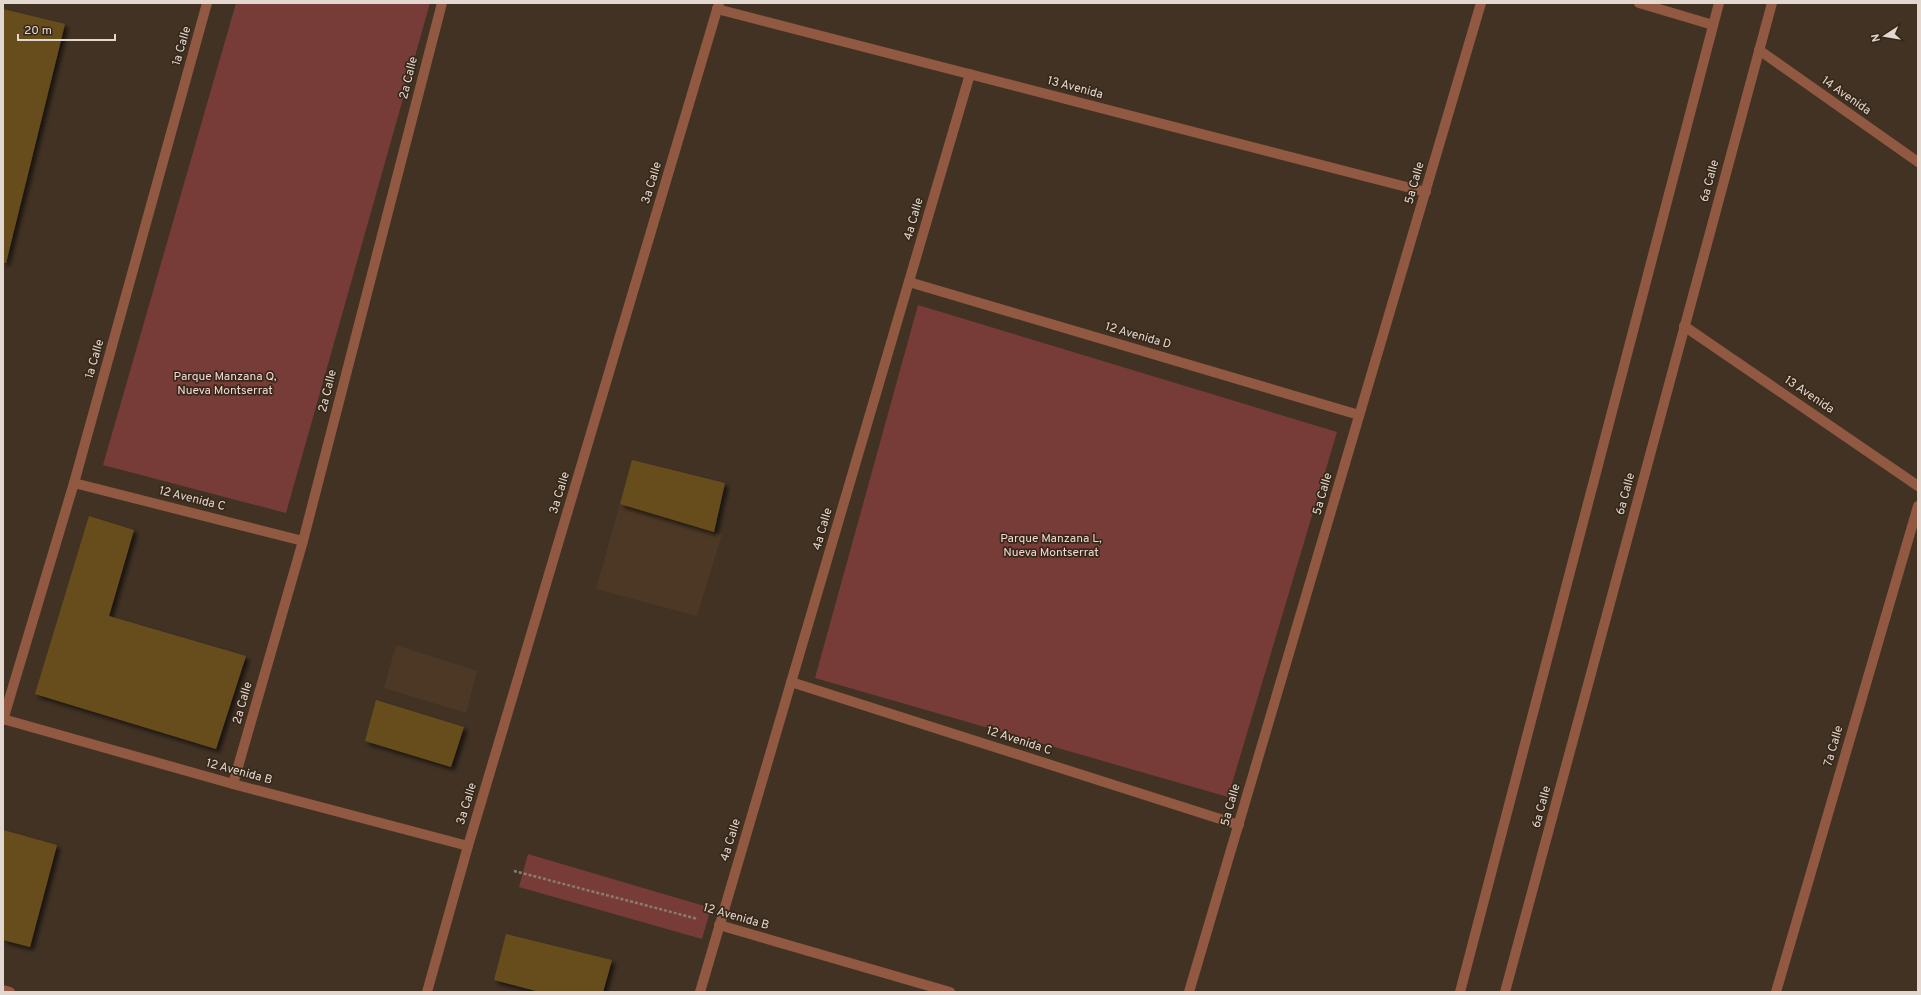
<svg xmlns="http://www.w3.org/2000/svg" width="1921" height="995" viewBox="0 0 1921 995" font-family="Overpass,sans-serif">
<defs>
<filter id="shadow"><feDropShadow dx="3.5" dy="3.5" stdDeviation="2" flood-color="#0009"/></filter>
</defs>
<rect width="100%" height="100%" fill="#413224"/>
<g fill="#4d3825">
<path d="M 620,504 L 722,534 L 697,616 L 596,589 Z"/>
<path d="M 396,645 L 477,671 L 466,713 L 384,688 Z"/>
</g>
<g fill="#773c37">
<path d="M 236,3 L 430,3 L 286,513 L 103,465 Z"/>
<path d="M 918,305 L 1337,432 L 1228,797 L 815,678 Z"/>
<path d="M 528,854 L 711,908 L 702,939 L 519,887 Z"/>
</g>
<g fill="#674e1d" filter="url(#shadow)">
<path d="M 3,9 L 65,24 L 6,263 L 3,263 Z"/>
<path d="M 632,460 L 725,483 L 714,532 L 620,504 Z"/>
<path d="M 89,516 L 134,530 L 109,616 L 246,656 L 216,749 L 35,694 Z"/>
<path d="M 376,700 L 464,727 L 451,767 L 365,741 Z"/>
<path d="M 3,830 L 57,845 L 30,947 L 3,940 Z"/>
<path d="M 506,934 L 612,960 L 603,992 L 540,992 L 494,980 Z"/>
</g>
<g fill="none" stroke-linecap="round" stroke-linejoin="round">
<path stroke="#887c70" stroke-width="2.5" stroke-dasharray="3 2" stroke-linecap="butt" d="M 514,871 L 698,919"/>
<g stroke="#915941" stroke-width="10">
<path d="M 1639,3 L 1713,25"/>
<path d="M 717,9 L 1426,192"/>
<path d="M 1759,50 L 1918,162"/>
<path d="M 909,282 L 1359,415"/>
<path d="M 1684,326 L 1918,486"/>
<path d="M 74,483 L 303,541"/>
<path d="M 791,682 L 1239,825"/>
<path d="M 3,719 L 233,784 L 468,846"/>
<path d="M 3,720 L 74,483 L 207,3"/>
<path d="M 233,784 L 303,541 L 442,3"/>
<path d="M 719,925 L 950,992"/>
<path d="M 3,990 L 10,992"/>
<path d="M 427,992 L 468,846 L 719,3"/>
<path d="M 700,992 L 970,74"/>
<path d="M 1189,992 L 1481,3"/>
<path d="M 1460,992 L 1719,3"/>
<path d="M 1505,992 L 1772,3"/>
<path d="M 1776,992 L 1918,506"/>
</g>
</g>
<g text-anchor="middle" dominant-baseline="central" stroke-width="3.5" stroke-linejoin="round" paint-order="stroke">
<g font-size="12" fill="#e2d8cf" stroke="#37281a">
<text transform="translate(182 46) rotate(-74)">1a Calle</text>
<text transform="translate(409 78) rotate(-76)">2a Calle</text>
<text transform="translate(1075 88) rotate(15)">13 Avenida</text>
<text transform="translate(1846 96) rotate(35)">14 Avenida</text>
<text transform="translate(1710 181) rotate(-75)">6a Calle</text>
<text transform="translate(652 183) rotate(-73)">3a Calle</text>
<text transform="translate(1415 183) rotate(-74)">5a Calle</text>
<text transform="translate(914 219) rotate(-74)">4a Calle</text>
<text transform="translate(1138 336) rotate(16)">12 Avenida D</text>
<text transform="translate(95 359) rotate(-74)">1a Calle</text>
<text transform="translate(328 391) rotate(-76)">2a Calle</text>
<text transform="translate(1809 395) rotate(34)">13 Avenida</text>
<text transform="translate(560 493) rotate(-73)">3a Calle</text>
<text transform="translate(1323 494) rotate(-74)">5a Calle</text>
<text transform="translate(1626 494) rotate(-75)">6a Calle</text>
<text transform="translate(192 499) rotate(14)">12 Avenida C</text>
<text transform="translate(823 529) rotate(-74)">4a Calle</text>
<text transform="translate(243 703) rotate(-74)">2a Calle</text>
<text transform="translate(1019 741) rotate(18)">12 Avenida C</text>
<text transform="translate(1834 746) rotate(-74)">7a Calle</text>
<text transform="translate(239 772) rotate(15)">12 Avenida B</text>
<text transform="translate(467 804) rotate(-73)">3a Calle</text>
<text transform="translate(1231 805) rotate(-74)">5a Calle</text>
<text transform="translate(1542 807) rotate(-75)">6a Calle</text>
<text transform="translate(731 840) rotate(-73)">4a Calle</text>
<text transform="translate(736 917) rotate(16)">12 Avenida B</text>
</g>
<g font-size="12" fill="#f2d7d3" stroke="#37281a">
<text x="225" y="377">Parque Manzana Q,<tspan x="225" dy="14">Nueva Montserrat</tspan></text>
<text x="1051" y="539">Parque Manzana L,<tspan x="1051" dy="14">Nueva Montserrat</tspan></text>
</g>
</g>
<rect width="1921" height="995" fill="none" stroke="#e2d8cf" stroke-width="8"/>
<g transform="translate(1885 36) rotate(258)" stroke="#37281a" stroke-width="3" paint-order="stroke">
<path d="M0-3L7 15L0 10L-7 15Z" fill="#e2d8cf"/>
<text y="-6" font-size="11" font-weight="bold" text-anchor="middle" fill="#e2d8cf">N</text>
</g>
<path d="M18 34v6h97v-6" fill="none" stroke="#e2d8cf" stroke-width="2"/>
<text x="24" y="34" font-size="12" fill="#e2d8cf" stroke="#37281a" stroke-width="3" paint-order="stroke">20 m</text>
</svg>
